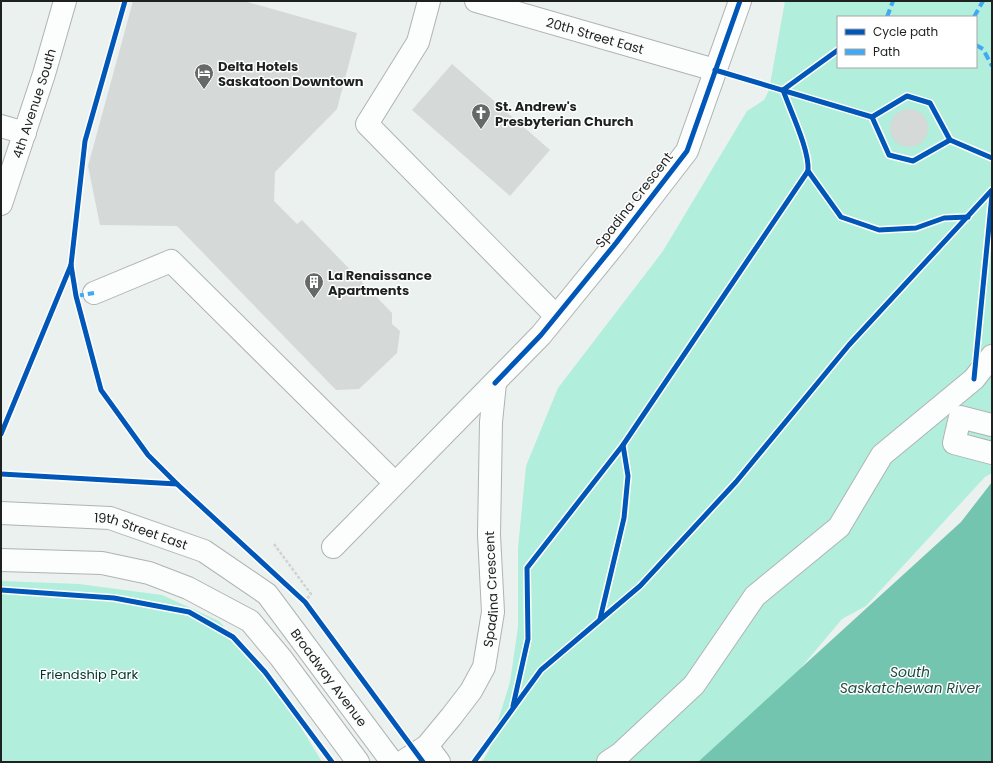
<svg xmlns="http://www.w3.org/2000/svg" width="993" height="763" viewBox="0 0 993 763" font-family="Poppins,sans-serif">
<rect width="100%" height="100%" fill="#ebf1ef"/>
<g fill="#b1eedb" fill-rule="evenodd">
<path d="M 785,1 L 992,1 L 992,473 L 985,477 L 866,606 L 842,619 L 740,740 L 713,762 L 482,762 L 489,750 L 510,682 L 518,627 L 518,548 L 526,466 L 558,388 L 663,251 L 747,111 L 764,100 L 769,90 ZM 838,17 L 976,17 L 976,67 L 838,67 Z"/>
<path d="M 1,581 L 79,584 L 162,595 L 219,621 L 276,686 L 322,762 L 1,762 Z"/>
</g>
<path fill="#74c5af" d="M 992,482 L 992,762 L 698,762 L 961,522 Z"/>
<g fill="#d5d9d8">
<path d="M 133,1 L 244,1 L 357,33 L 337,109 L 275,172 L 274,201 L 297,224 L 302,220 L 392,313 L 392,324 L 400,331 L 397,353 L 359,389 L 336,390 L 177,226 L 100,225 L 88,166 Z"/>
<path d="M 452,64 L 550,150 L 510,196 L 412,110 Z"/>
<circle cx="909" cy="128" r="19"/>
</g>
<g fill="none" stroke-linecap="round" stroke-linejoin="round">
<defs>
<g id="minor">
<path d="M 429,1 L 418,42 L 367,124 L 556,316"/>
<path id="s1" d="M 476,1 L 715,70"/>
<path d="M 1,126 L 25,133"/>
<path d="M 94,293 L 171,261 L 395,483"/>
<path d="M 992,425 L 960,417 L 954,443 L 992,453"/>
<path d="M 333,547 L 541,335 L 616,243 L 687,151 L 740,1"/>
<path d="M 427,746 L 439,762"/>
<path id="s2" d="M 402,762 L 427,746 L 451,717 L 471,691 L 484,667 L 493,612 L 489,535 L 491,422 L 495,383"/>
<path d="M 608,762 L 620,754 L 694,685 L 755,596 L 839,527 L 882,455 L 974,379 L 992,356"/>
</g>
<g id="major">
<path id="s3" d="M 1,204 L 44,74 L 65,1"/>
<path id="s4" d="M 1,513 L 110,518 L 204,551 L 267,594 L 392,762"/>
<path d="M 1,560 L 102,563 L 149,573 L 188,588 L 250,621 L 281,658 L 358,762"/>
</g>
</defs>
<use href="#minor" stroke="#afb4b2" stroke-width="24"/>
<use href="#major" stroke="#afb4b2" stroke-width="24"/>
<path stroke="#d1d2d2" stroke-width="2.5" stroke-dasharray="3 2" stroke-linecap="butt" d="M 274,544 L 311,594 L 305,601"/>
<use href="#minor" stroke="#fcfdfd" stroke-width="22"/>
<use href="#major" stroke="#fcfdfd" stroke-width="22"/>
<g stroke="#3fa9f5" stroke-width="4" stroke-dasharray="8 4" stroke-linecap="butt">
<path d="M 887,17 L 893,1"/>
<path d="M 974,17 L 983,1"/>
<path d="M 976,45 L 983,49 L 992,66"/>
<path d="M 76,296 L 94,293"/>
</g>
<defs>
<g id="cycleway">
<path d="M 125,1 L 85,141 L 71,265 L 76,296 L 101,390 L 148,455 L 177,484 L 305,602 L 423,762"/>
<path d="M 715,70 L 872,117 L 907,96 L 930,103 L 950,140 L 992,158"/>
<path d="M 783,90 C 790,110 810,151 808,171 L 841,217 L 879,230 L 916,228 L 944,218 L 968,217"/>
<path d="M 783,90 L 838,50"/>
<path d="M 872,117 L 889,155 L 913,161 L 950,140"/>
<path d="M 974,379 L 992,195"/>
<path d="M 495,383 L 541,335 L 616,243 L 687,151 L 740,1"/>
<path d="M 1,434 L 71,265"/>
<path d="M 1,474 L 177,484"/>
<path d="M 1,590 L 114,598 L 189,612 L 233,637 L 265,672 L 332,762"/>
<path d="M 600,619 L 624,518 L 628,476 L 623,445"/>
<path d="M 513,706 L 528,639 L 527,568 L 623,445 L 808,171"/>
<path d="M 474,762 L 541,670 L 640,586 L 736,482 L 849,345 L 992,190"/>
</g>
</defs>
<use href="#cycleway" stroke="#fff" stroke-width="8"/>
<use href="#cycleway" stroke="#0057b8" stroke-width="5"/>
</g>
<defs>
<symbol id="hotel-pin" viewBox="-11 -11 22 30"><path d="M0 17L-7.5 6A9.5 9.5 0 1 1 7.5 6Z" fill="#656a68" stroke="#fff"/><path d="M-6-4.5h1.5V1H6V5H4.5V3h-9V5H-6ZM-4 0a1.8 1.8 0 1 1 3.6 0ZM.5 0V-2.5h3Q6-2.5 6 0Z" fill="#fff"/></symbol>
<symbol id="church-pin" viewBox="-11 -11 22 30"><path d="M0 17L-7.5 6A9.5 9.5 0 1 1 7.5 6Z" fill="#656a68" stroke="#fff"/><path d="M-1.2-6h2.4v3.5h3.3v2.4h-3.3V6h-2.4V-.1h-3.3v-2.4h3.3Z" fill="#fff"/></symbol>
<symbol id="building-pin" viewBox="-11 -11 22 30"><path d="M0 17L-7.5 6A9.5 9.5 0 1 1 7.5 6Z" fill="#656a68" stroke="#fff"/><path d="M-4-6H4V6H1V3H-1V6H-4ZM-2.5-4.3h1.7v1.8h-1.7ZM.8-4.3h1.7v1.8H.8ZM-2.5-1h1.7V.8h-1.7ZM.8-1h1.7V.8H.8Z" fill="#fff"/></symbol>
</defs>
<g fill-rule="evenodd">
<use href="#hotel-pin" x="193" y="62" width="22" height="30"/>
<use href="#church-pin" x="470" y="102" width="22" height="30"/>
<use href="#building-pin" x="303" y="271" width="22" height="30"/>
</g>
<g text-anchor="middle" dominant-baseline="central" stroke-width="3" stroke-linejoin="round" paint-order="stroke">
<g font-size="13" fill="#1d211f" stroke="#fff">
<text stroke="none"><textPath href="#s1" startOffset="124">20th Street East</textPath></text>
<text stroke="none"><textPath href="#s3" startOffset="106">4th Avenue South</textPath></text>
<text transform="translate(634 200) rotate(-52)">Spadina Crescent</text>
<text stroke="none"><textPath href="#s4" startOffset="142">19th Street East</textPath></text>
<text stroke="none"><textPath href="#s2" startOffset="206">Spadina Crescent</textPath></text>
<text stroke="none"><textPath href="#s4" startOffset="389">Broadway Avenue</textPath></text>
</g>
<g font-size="13" font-weight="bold" fill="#1d211f" stroke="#fff" text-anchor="start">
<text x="218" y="66">Delta Hotels<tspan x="218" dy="15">Saskatoon Downtown</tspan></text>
<text x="495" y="106">St. Andrew's<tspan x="495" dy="15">Presbyterian Church</tspan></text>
<text x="328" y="275">La Renaissance<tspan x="328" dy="15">Apartments</tspan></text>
</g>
<g font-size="13" fill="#013629" stroke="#fff">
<text x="89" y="674">Friendship Park</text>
</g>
<g font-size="14" font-style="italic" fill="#1e4d40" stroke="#fff">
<text x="910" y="672">South<tspan x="910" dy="16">Saskatchewan River</tspan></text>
</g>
</g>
<rect width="993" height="763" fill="none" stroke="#1d211f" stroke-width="4"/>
<rect x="837" y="16" width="140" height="52" fill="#ffffff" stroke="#a5a6a5"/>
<rect x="845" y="29" width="20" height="6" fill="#0057b8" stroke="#a5a6a5"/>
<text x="873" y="36" font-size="12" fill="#1d211f">Cycle path</text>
<rect x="845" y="49" width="20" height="6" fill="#3fa9f5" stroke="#a5a6a5"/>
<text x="873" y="56" font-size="12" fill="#1d211f">Path</text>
</svg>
